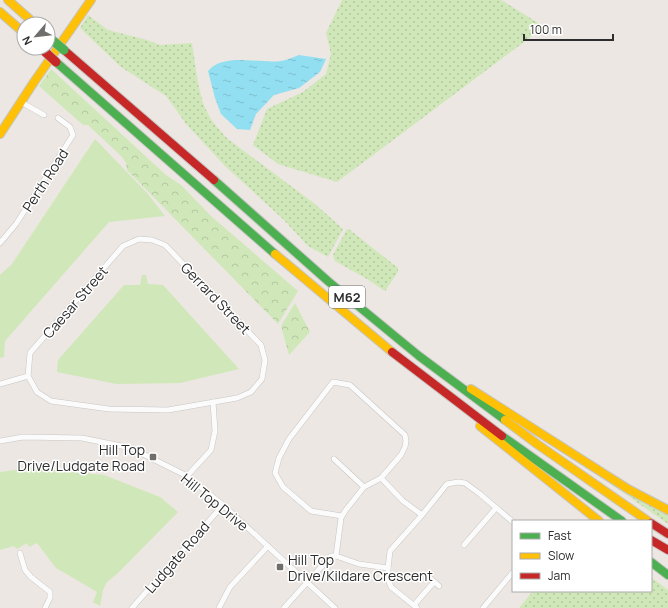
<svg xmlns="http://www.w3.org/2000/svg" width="668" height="608" viewBox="0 0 668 608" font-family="Manrope,sans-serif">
<defs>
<pattern id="grass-dots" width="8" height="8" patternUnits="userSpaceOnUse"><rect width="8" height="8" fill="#d0e8b9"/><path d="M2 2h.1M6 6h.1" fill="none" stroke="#b3c79f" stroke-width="1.8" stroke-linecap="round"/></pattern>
<pattern id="forest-crowns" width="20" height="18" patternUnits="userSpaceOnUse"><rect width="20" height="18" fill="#d0e8b9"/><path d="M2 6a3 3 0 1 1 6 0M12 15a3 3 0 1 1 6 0" fill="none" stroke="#b3c79f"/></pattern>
<pattern id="water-ripples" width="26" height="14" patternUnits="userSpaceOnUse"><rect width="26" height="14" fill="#92dff1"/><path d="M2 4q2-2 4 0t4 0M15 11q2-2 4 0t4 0" fill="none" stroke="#7ec0cf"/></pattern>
</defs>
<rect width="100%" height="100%" fill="#ece7e2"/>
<g fill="url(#grass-dots)">
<path d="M 342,0 L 501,0 L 543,26 L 540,30 L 337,182 L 278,164 L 253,145 L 267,109 L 303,92 L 326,74 L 331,54 L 326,33 Z"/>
<path d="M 88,15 L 108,30 L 147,40 L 160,45 L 192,43 C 196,66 197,91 207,112 C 212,122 220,131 228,139 L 315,204 L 343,229 L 328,257 L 308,246 L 284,220 L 225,166 L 186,124 L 177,111 L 166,96 L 121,67 L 80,28 Z"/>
<path d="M 347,229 L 350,230 L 398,268 L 398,272 L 385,291 L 367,279 L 335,261 L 333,255 Z"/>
<path d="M 595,473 L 668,515 L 668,524 Z"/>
<path d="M 651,577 L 668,590 L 668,608 L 519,608 L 533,591 L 651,591 Z"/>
</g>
<g fill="url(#forest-crowns)">
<path d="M 51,69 L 166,175 L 181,185 L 212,217 L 298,291 L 278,324 L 127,170 L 126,163 L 122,157 L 88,125 L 83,125 L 39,86 Z"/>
<path d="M 295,303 L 310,332 L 289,355 L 281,326 Z"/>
</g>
<g fill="#d0e8b9">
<path d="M 95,139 L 147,193 L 165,216 L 109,222 L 5,341 L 4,357 L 0,358 L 0,275 L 12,264 Z"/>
<path d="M 142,275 L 146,275 L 148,284 L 163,285 L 239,369 L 180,383 L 117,384 L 57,372 L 58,360 L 124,285 L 140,285 Z"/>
<path d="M 37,467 L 54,470 L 104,475 L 160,497 L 178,512 L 117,574 L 107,582 L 103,590 L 100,606 L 93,602 L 97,592 L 56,568 L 37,543 L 29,547 L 27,543 L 17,549 L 14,546 L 0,550 L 0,472 Z"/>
</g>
<path fill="url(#water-ripples)" d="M 299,55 L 326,59 L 320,72 L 299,88 L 274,95 L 256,114 L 250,130 L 237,129 L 221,114 L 215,98 L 208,71 C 224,52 258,64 281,61 C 287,60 293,57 299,55 Z"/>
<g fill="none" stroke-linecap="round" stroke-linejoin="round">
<defs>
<g id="street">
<path d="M 21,102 L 44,115"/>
<path d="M 139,239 L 152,240 L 165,245 L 261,345 L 265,360 L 262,379 L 251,392 L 237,398 L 168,410 L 109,409 L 51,401 L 37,392 L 28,376 L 30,353 L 123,246 Z"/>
<path d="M 0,243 L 16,224 L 73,135 L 70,127 L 58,118"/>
<path d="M 0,384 L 28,376"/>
<path d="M 0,441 L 23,437 L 82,438 L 131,448 L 187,476 L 223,505 L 335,608"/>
<path d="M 334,459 L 364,487"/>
<path d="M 187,476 L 211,450 L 215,431 L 213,402"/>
<path d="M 381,478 L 403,501 L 422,515 L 447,484 L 458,482 L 465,483 L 480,494 L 513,522"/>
<path d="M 464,545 L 496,508"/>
<path d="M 20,553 L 25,570 L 31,577 L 50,592 L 50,598 L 45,608"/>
<path d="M 336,556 L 341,518 L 345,511 L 364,487 L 381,478 L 401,455 L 405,447 L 406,441 L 405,435 L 350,385 L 333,382 L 289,439 L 279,458 L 275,473 L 283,487 L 311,511 L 342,516"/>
<path d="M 430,578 L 439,586"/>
<path d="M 414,605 L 434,582"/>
<path d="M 132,608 L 223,505"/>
<path d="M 219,608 L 230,587 L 268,546"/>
<path d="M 284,608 L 331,556 L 336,556 L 359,564 L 388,568"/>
<path d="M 417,608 L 391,587 L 388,579 L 388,568 L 390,551 L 422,515"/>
<path d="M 483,608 L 513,572"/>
</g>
<g id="fast">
<path d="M 56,62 L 275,254"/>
<path d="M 214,180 L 329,282 L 419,356 L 505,420"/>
<path d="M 502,436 L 622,521"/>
<path d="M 651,562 L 668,575"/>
</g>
<g id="slow">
<path d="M 8,0 L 35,24"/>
<path d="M 0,12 L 24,33"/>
<path d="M 0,134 L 34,82 L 91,0"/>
<path d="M 275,254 L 392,352"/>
<path d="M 471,389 L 628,489 L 668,510"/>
<path d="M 505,420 L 537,444 L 648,521"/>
<path d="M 480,426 L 599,521"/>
</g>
<g id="jam">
<path d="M 64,50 L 214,180"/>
<path d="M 392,352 L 502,436"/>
<path d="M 651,523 L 668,534"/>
<path d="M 651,540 L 668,550"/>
</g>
</defs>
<use href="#street" stroke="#c7c6c5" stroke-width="6"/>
<use href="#fast" stroke="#c6c4c3" stroke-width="10"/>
<use href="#slow" stroke="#c6c4c3" stroke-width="10"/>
<use href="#jam" stroke="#c6c4c3" stroke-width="10"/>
<use href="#street" stroke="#fcfbfb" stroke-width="5"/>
<use href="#fast" stroke="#4caf50" stroke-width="8"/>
<use href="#slow" stroke="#ffc107" stroke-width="8"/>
<use href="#jam" stroke="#c62828" stroke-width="8"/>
<defs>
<path id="fast-bridge" d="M 51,39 L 64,50"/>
<path id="jam-bridge" d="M 43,50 L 56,62"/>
</defs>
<use href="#fast-bridge" stroke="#c6c4c3" stroke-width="10" stroke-linecap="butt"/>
<use href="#jam-bridge" stroke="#c6c4c3" stroke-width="10" stroke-linecap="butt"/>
<use href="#fast-bridge" stroke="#4caf50" stroke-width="9"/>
<use href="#jam-bridge" stroke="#c62828" stroke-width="9"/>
</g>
<g fill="#706e6c" stroke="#fff" stroke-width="1.5">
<rect x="149" y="453" width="8" height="8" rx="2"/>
<rect x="276" y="563" width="8" height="8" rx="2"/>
</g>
<g text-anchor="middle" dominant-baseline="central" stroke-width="3" stroke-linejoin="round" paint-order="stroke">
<rect fill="#fff" stroke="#6c6c6c" stroke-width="1" x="329" y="286" width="36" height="22" rx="3"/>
<g font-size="13" font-weight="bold" fill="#2d2d2d">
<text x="347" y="297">M62</text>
</g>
<g font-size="14" fill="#2d2d2d" stroke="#fff">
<text transform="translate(45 180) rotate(-57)">Perth Road</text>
<text transform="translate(216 298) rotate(46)">Gerrard Street</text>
<text transform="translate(75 302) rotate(-49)">Caesar Street</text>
<text transform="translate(215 502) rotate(39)">Hill Top Drive</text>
<text transform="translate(177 557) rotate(-49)">Ludgate Road</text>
</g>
<g font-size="14" fill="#2d2d2d" stroke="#fff" text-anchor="end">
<text x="145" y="449">Hill Top<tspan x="145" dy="16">Drive/Ludgate Road</tspan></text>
<text x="288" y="559" text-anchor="start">Hill Top<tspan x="288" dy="16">Drive/Kildare Crescent</tspan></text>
</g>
</g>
<rect x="512" y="520" width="140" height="72" fill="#ffffff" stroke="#ababab"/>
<rect x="520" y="533" width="20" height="6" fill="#4caf50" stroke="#ababab"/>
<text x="548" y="540" font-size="12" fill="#2d2d2d">Fast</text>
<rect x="520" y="553" width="20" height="6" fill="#ffc107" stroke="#ababab"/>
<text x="548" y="560" font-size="12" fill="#2d2d2d">Slow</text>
<rect x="520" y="573" width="20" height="6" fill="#c62828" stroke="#ababab"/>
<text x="548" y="580" font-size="12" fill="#2d2d2d">Jam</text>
<g transform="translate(36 36) rotate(242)"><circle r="19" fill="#ffffff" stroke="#ababab"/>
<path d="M0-3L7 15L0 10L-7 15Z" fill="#706e6c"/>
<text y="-6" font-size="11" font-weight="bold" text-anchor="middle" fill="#2d2d2d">N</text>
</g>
<path d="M524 34v6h89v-6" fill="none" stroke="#2d2d2d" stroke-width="2"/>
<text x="530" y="34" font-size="12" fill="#2d2d2d" stroke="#ffffff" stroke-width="3" paint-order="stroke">100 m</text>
</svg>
